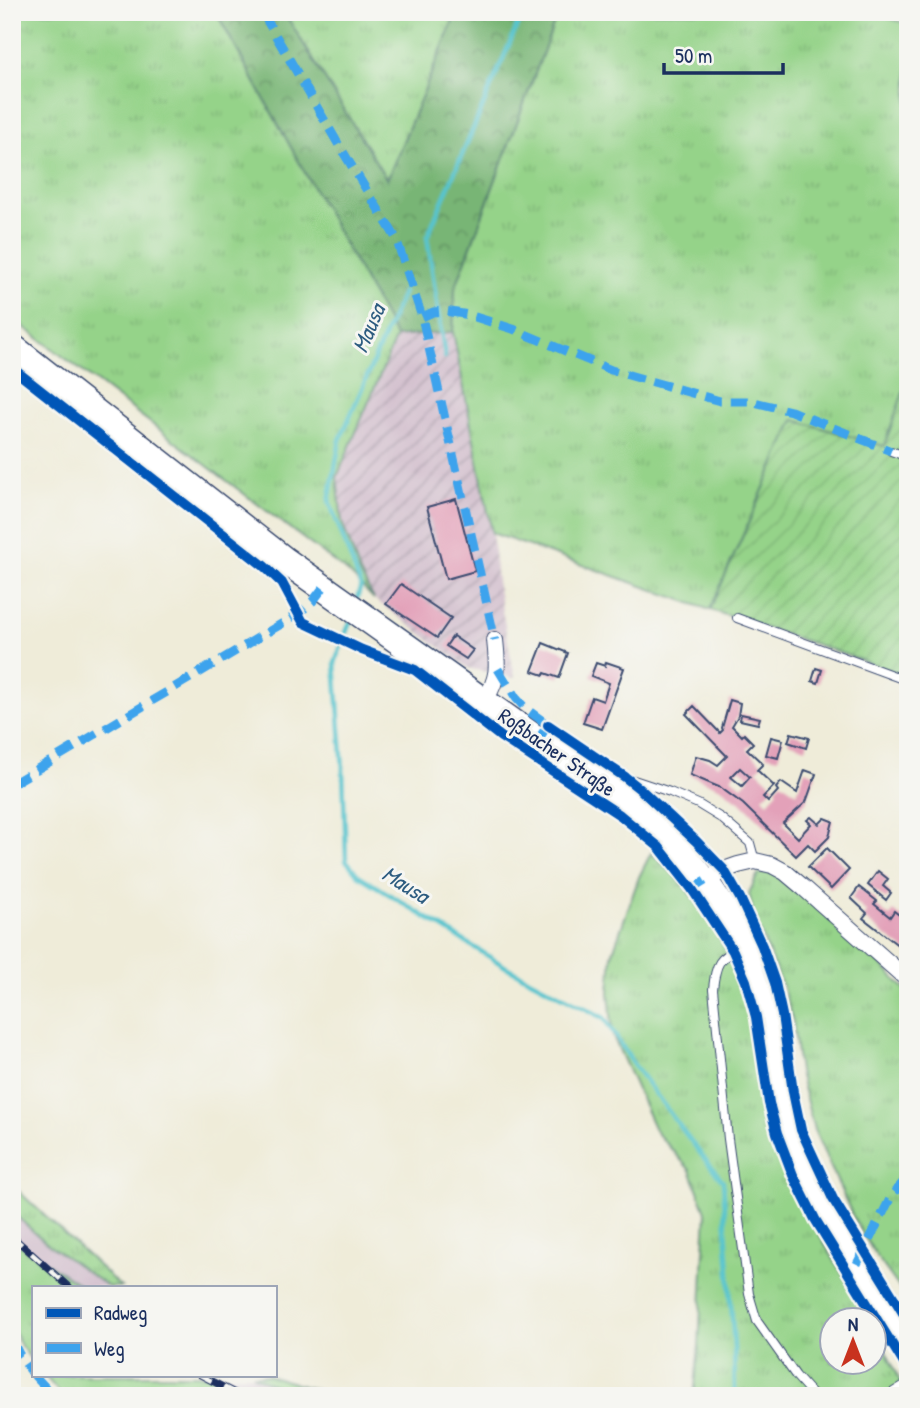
<svg xmlns="http://www.w3.org/2000/svg" width="920" height="1408" viewBox="0 0 920 1408" font-family="'Patrick Hand',sans-serif">
<defs>
<pattern id="industrial-furrows" width="10" height="10" patternUnits="userSpaceOnUse" patternTransform="scale(1.75)"><rect width="10" height="10" fill="#d1bdcc"/><path d="M-1 1l2-2M0 10L10 0M9 11l2-2" fill="none" stroke="#a99aa9"/></pattern>
<pattern id="grass-tufts" width="24" height="20" patternUnits="userSpaceOnUse" patternTransform="scale(1.75)"><rect width="24" height="20" fill="#95d389"/><path d="M3 7l-1-3M5 7V3M7 7l1-3M15 17l-1-3M17 17v-4M19 17l1-3" fill="none" stroke="#80b579"/></pattern>
<pattern id="forest-crowns" width="20" height="18" patternUnits="userSpaceOnUse" patternTransform="scale(1.75)"><rect width="20" height="18" fill="#78b575"/><path d="M2 6a3 3 0 1 1 6 0M12 15a3 3 0 1 1 6 0" fill="none" stroke="#629463"/></pattern>
<pattern id="garden-furrows" width="10" height="10" patternUnits="userSpaceOnUse" patternTransform="scale(1.75)"><rect width="10" height="10" fill="#95d389"/><path d="M-1 1l2-2M0 10L10 0M9 11l2-2" fill="none" stroke="#80b579"/></pattern>
</defs>
<rect width="100%" height="100%" fill="#f6f6f2"/>
<filter id="ink" filterUnits="userSpaceOnUse"><feTurbulence type="fractalNoise" baseFrequency=".0143" numOctaves="2"/><feDisplacementMap in="SourceGraphic" scale="14" xChannelSelector="R" yChannelSelector="G"/><feConvolveMatrix kernelMatrix="1 2 1 2 8 2 1 2 1" color-interpolation-filters="sRGB"/></filter>
<filter id="wash" filterUnits="userSpaceOnUse"><feTurbulence type="fractalNoise" baseFrequency=".00686" numOctaves="4" result="noise"/><feDisplacementMap in="SourceGraphic" scale="28" xChannelSelector="R" yChannelSelector="G"/><feGaussianBlur stdDeviation="1.57" result="paint"/><feColorMatrix in="noise" values="0 0 0 0 0 0 0 0 0 0 0 0 0 0 0 0 0 1.4 0 .05"/><feComposite in="paint" operator="in"/></filter>
<g filter="url(#wash)">
<rect width="100%" height="100%" fill="#efecd9"/>
<path fill="url(#industrial-furrows)" d="M 453,332 L 492,533 L 498,589 L 515,678 L 468,668 L 374,599 L 360,573 L 342,522 L 336,477 L 396,337 Z"/>
<g fill="#d1bdcc">
<path d="M 12,1212 L 45,1242 L 108,1287 L 83,1287 L 12,1240 Z"/>
<path d="M 215,1375 L 252,1375 L 298,1396 L 258,1396 Z"/>
</g>
<g fill="url(#grass-tufts)" stroke="#588174" stroke-width="2">
<path d="M 12,12 L 216,12 L 396,337 L 337,477 L 342,522 L 360,573 L 374,599 L 350,574 L 12,318 Z"/>
<path d="M 284,12 L 457,12 L 387,180 Z"/>
<path d="M 558,12 L 870,12 L 908,24 L 908,379 L 884,447 L 794,420 L 710,610 L 492,533 L 453,332 L 455,289 Z"/>
<path d="M 651,853 C 661,862 672,872 681,882 C 716,924 744,975 754,1028 C 761,1068 760,1111 776,1148 C 800,1209 838,1264 870,1320 L 832,1320 L 832,1362 L 874,1362 L 875,1328 L 907,1396 L 694,1396 L 699,1346 L 706,1212 L 690,1170 L 656,1132 L 613,1036 L 609,992 L 612,955 L 639,877 Z"/>
<path d="M 771,872 L 800,881 L 908,992 L 908,1300 L 875,1254 L 855,1221 L 814,1130 L 799,1072 L 793,1022 L 782,985 L 754,917 L 749,893 L 758,874 Z"/>
<path d="M 12,1185 L 121,1287 L 108,1287 L 45,1242 L 12,1212 Z"/>
<path d="M 12,1240 L 83,1287 L 33,1287 L 33,1362 L 21,1346 L 12,1327 Z"/>
<path d="M 44,1375 L 215,1375 L 258,1396 L 62,1396 Z"/>
<path d="M 252,1375 L 268,1375 L 336,1396 L 298,1396 Z"/>
</g>
<path fill="url(#forest-crowns)" stroke="#4a726a" stroke-width="2" d="M 216,12 L 284,12 L 387,180 L 457,12 L 558,12 L 455,289 L 453,332 L 396,337 Z"/>
<path fill="url(#garden-furrows)" stroke="#588174" stroke-width="2" d="M 908,379 L 908,677 L 821,646 L 710,610 L 794,420 L 884,446 Z"/>
<g fill="none" stroke-linecap="round" stroke-linejoin="round">
<g stroke="#57c4ce" stroke-width="4.5">
<path d="M 445,357 L 427,237 L 523,12"/>
<path d="M 356,601 L 361,586 L 329,501 L 340,440 L 403,292"/>
<path d="M 351,619 L 335,663 L 343,769 L 346,860 L 358,875 L 506,967 L 604,1018 L 636,1068 L 700,1153 L 723,1181 L 734,1348 L 735,1396"/>
</g>
</g>
<g id="blocks">
<g fill="#e3a1b9" fill-rule="evenodd">
<path d="M 456,499 L 475,571 L 446,579 L 427,507 Z"/>
<path d="M 401,584 L 451,618 L 437,638 L 386,604 Z"/>
<path d="M 453,636 L 473,650 L 466,659 L 446,646 Z"/>
<path d="M 543,643 L 568,653 L 559,678 L 545,673 L 544,675 L 532,671 Z"/>
<path d="M 606,662 L 624,668 L 602,729 L 583,723 L 592,697 L 603,701 L 609,683 L 591,676 L 596,663 L 605,666 Z"/>
<path d="M 816,668 L 822,670 L 818,683 L 812,681 Z"/>
<path d="M 730,700 L 740,703 L 738,716 L 732,726 L 742,736 L 744,734 L 753,743 L 747,749 L 763,764 L 757,770 L 774,786 L 763,797 L 768,802 L 778,791 L 776,788 L 781,782 L 797,793 L 805,770 L 816,774 L 806,802 L 783,823 L 798,838 L 811,824 L 807,820 L 811,817 L 819,824 L 825,818 L 833,821 L 829,837 L 815,851 L 808,844 L 796,856 L 743,804 L 721,788 L 690,775 L 696,756 L 710,760 L 718,765 L 727,756 L 686,714 L 694,706 L 720,733 L 723,730 L 722,728 ZM 740,768 L 750,777 L 742,786 L 731,777 Z"/>
<path d="M 741,714 L 760,718 L 758,724 L 740,720 Z"/>
<path d="M 791,733 L 809,738 L 806,748 L 788,742 Z"/>
<path d="M 771,737 L 783,740 L 778,758 L 766,755 Z"/>
<path d="M 827,848 L 849,870 L 831,889 L 808,867 Z"/>
<path d="M 878,871 L 888,879 L 883,886 L 891,893 L 886,900 L 868,885 Z"/>
<path d="M 859,887 L 877,901 L 874,904 L 890,917 L 894,911 L 908,922 L 908,953 L 863,918 L 867,913 L 851,898 Z"/>
</g>
</g>
</g>
<g filter="url(#ink)">
<use href="#blocks" fill-opacity="0" stroke="#3b4b70" stroke-width="2"/>
<g fill="none" stroke-linecap="round" stroke-linejoin="round">
<defs>
<g id="lane">
<path d="M 891,451 L 908,457"/>
<path d="M 737,618 L 908,681"/>
<path d="M 625,777 L 670,792 L 698,804 L 721,818 L 750,843 L 755,861"/>
<path d="M 742,946 C 718,959 716,962 713,989 L 728,1139 L 749,1294 L 757,1321 L 796,1376 L 813,1395 L 816,1396"/>
<path d="M 887,1396 L 908,1383"/>
</g>
<g id="street">
<path d="M 485,701 C 499,676 498,668 495,640"/>
<path d="M 705,881 L 724,870 L 738,865 L 755,861 L 772,865 L 785,872 L 804,888 L 908,980"/>
</g>
<path id="primary" d="M 12,347 L 283,559 L 545,745 L 615,791 L 658,826 L 705,881 L 726,913 L 744,945 L 758,980 L 768,1017 L 778,1087 L 789,1132 L 823,1207 L 908,1346"/>
</defs>
<use href="#lane" stroke="#3b4b70" stroke-width="10"/>
<use href="#street" stroke="#3b4b70" stroke-width="18"/>
<use href="#primary" stroke="#3b4b70" stroke-width="29"/>
<use href="#lane" stroke="#fff" stroke-width="8"/>
<use href="#street" stroke="#fff" stroke-width="16"/>
<use href="#primary" stroke="#fff" stroke-width="26"/>
<defs>
<g id="rail">
<path d="M 12,1236 L 69,1287"/>
<path d="M 200,1375 L 241,1396"/>
</g>
</defs>
<use href="#rail" stroke="#1b2f5e" stroke-width="7"/>
<use href="#rail" stroke="#f6f6f2" stroke-width="4.5" stroke-dasharray="13" stroke-linecap="butt"/>
<g stroke="#3da3ed" stroke-width="9" stroke-dasharray="18 9" stroke-linecap="butt">
<path d="M 262,12 L 340,147 L 396,238 L 422,317 L 495,640"/>
<path d="M 422,317 L 433,312 L 445,311 L 469,315 L 513,329 L 611,370 L 720,401 L 750,401 L 791,411 L 891,451"/>
<path d="M 498,669 L 516,698 L 525,708 L 551,727"/>
<path d="M 523,751 L 528,755 L 548,725"/>
<path d="M 12,784 L 298,614 L 313,601 L 323,588"/>
<path d="M 692,889 L 705,881"/>
<path d="M 857,1264 L 892,1195 L 908,1177"/>
<path d="M 12,1340 L 19,1354 L 33,1374"/>
<path d="M 34,1375 L 53,1396"/>
</g>
<defs>
<g id="cycleway">
<path d="M 12,368 L 264,566 L 282,583 L 303,622 L 362,650 L 415,670 L 501,737 L 620,815 L 659,847 L 692,889 L 733,951 L 746,981 L 756,1017 L 769,1103 L 777,1133 L 793,1175 L 815,1219 L 908,1370"/>
<path d="M 548,725 L 625,777 L 640,789 L 696,841 L 724,870 L 740,898 L 762,946 L 775,983 L 782,1015 L 793,1092 L 801,1130 L 833,1199 L 908,1321"/>
</g>
</defs>
<use href="#cycleway" stroke="#f6f6f2" stroke-width="15"/>
<use href="#cycleway" stroke="#0057b8" stroke-width="10"/>
</g>
</g>
<g text-anchor="middle" dominant-baseline="central" stroke-width="6" stroke-linejoin="round" paint-order="stroke">
<g font-size="21" fill="#1b2f5e" stroke="#f6f6f2">
<text transform="translate(557 752) rotate(35)">Roßbacher Straße</text>
</g>
<g font-size="23" font-style="italic" fill="#2d5c80" stroke="#f6f6f2">
<text transform="translate(368 328) rotate(-67)">Mausa</text>
<text transform="translate(406 884) rotate(32)">Mausa</text>
</g>
</g>
<rect width="920" height="1408" fill="none" stroke="#f6f6f2" stroke-width="42"/>
<rect x="32" y="1286" width="245" height="91" fill="#f6f6f2" stroke="#9ea6b7" stroke-width="2"/>
<rect x="46" y="1308" width="35" height="10" fill="#0057b8" stroke="#9ea6b7" stroke-width="2"/>
<text x="94" y="1320" font-size="21" fill="#1b2f5e">Radweg</text>
<rect x="46" y="1343" width="35" height="10" fill="#3da3ed" stroke="#9ea6b7" stroke-width="2"/>
<text x="94" y="1356" font-size="21" fill="#1b2f5e">Weg</text>
<g transform="translate(853 1341)"><circle r="33" fill="#f6f6f2" stroke="#9ea6b7" stroke-width="2"/>
<path d="M0-5L12 26L0 18L-12 26Z" fill="#c8321e"/>
<text y="-10" font-size="19" font-weight="bold" text-anchor="middle" fill="#1b2f5e">N</text>
</g>
<path d="M664 63v10h119v-10" fill="none" stroke="#1b2f5e" stroke-width="3.5"/>
<text x="675" y="63" font-size="21" fill="#1b2f5e" stroke="#f6f6f2" stroke-width="5" paint-order="stroke">50 m</text>
</svg>
